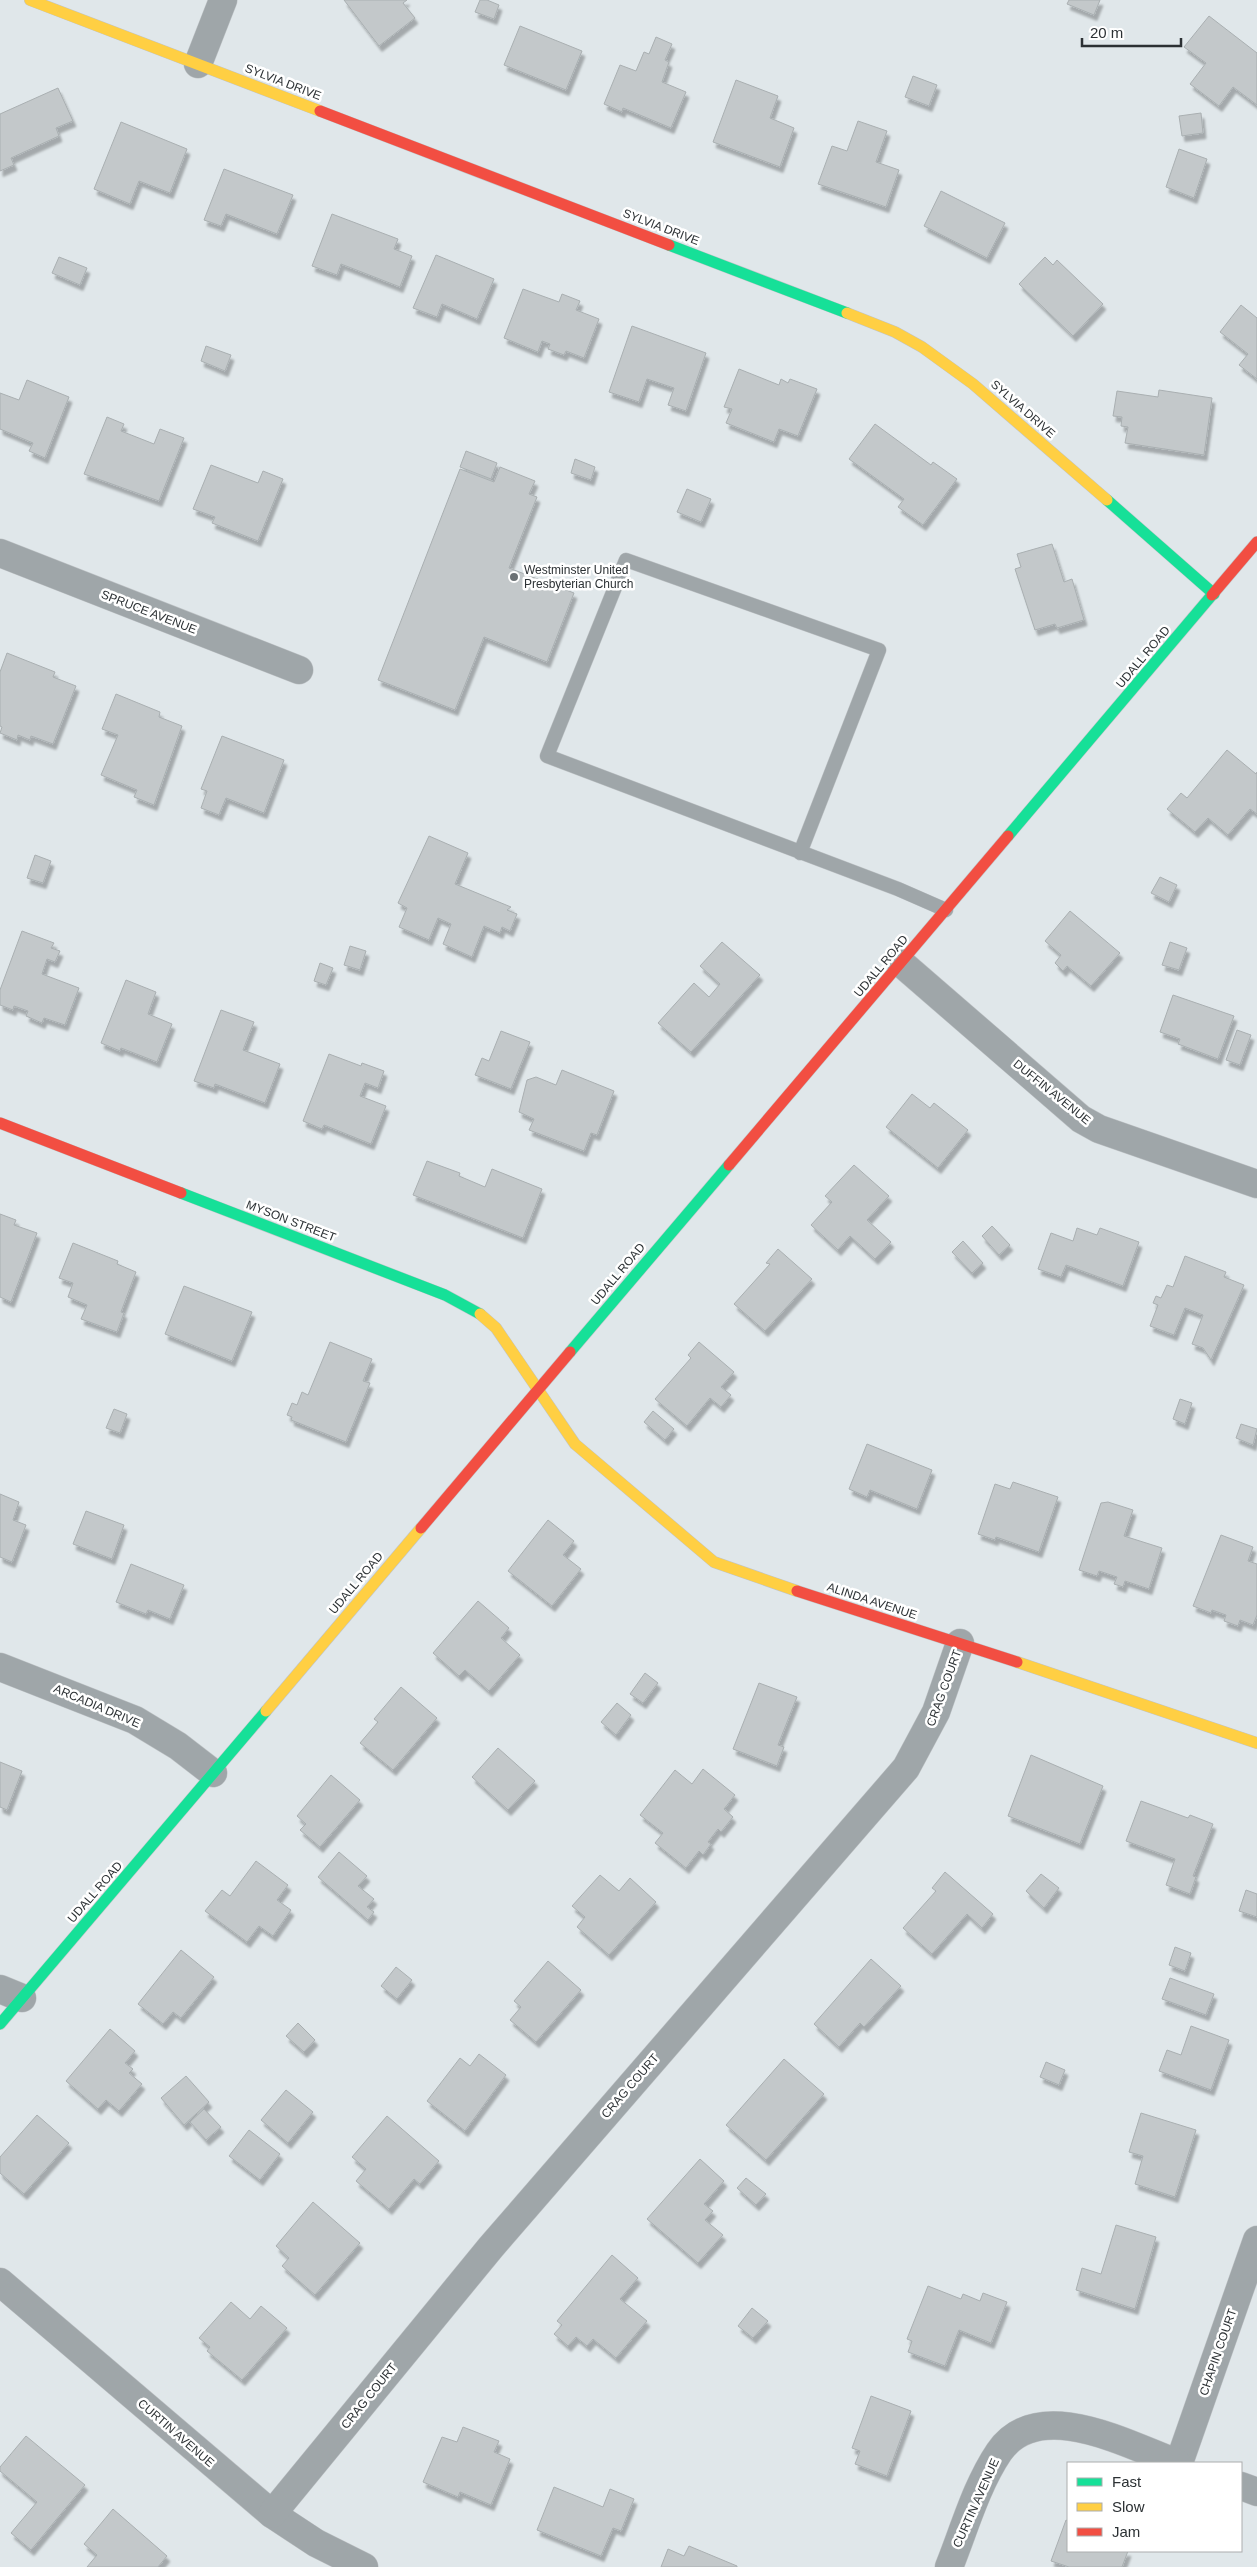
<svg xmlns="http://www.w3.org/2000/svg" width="1257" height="2567" viewBox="0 0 1257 2567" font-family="Helvetica,sans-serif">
<defs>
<filter id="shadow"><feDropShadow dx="3" dy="5.5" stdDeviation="1" flood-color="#0004"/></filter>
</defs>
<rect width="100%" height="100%" fill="#e0e7ea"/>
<g fill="#c3c8ca" stroke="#a9afb1" filter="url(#shadow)">
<path d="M 344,0 L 407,0 L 403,3 L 415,18 L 379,46 Z"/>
<path d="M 480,0 L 487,0 L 499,5 L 494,19 L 475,12 Z"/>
<path d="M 1069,0 L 1100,0 L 1094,15 L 1067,4 Z"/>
<path d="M 1209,16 L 1257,53 L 1257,105 L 1233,87 L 1219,106 L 1190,84 L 1206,63 L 1184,47 Z"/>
<path d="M 520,26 L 582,51 L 566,90 L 504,65 Z"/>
<path d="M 656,37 L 672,44 L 665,60 L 669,62 L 662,82 L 686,92 L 671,128 L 623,108 L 622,112 L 604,104 L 620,65 L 636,71 L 644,52 L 649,54 Z"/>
<path d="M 913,76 L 937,85 L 929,106 L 905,97 Z"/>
<path d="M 736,80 L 778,96 L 770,118 L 794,128 L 780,167 L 713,142 Z"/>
<path d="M 58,88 L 73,121 L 56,128 L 59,136 L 11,158 L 14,165 L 0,171 L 0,114 Z"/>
<path d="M 1201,113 L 1203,133 L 1182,136 L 1179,116 Z"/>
<path d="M 858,121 L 887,131 L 876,162 L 899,170 L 886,207 L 818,184 L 832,146 L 847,151 Z"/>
<path d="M 121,122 L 187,149 L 170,193 L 139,181 L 130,204 L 94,189 Z"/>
<path d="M 1179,149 L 1207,159 L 1194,198 L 1166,187 Z"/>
<path d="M 224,169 L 293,195 L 277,234 L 226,214 L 221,226 L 204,220 Z"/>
<path d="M 941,191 L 1005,223 L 987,258 L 924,226 Z"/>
<path d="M 332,214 L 398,239 L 394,249 L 412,256 L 400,287 L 341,264 L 337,275 L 312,266 Z"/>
<path d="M 436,255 L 494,279 L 477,319 L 442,304 L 437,317 L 413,308 Z"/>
<path d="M 59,257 L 87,268 L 80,285 L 52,273 Z"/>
<path d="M 1045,257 L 1053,265 L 1057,260 L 1103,304 L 1073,336 L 1019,284 Z"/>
<path d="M 523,289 L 559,302 L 562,294 L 580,301 L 576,310 L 599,319 L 584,358 L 566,351 L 564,355 L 548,349 L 550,344 L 542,341 L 538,352 L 504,338 Z"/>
<path d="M 1241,305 L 1257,318 L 1257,379 L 1239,365 L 1248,354 L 1220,332 Z"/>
<path d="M 632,326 L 706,353 L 686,411 L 668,405 L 674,388 L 647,379 L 639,402 L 609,392 Z"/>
<path d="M 206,346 L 231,355 L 225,371 L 201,361 Z"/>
<path d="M 739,369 L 779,385 L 781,379 L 788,383 L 790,379 L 817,389 L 798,436 L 779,429 L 774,442 L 726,423 L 732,409 L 724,407 Z"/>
<path d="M 27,380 L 69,397 L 45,458 L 29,451 L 33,443 L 0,429 L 0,393 L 19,400 Z"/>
<path d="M 1159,390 L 1212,398 L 1204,455 L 1125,443 L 1128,427 L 1121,426 L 1122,417 L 1113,416 L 1117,391 L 1158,397 Z"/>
<path d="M 107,417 L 124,424 L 121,431 L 154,444 L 160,429 L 184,438 L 159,501 L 84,474 Z"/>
<path d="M 875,424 L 931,465 L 933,462 L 957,479 L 923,525 L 898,507 L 904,499 L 849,459 Z"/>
<path d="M 466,451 L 497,463 L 491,479 L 460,467 Z"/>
<path d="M 575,459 L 595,467 L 591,480 L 571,473 Z"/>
<path d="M 211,465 L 258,483 L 263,471 L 283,479 L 258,541 L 212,523 L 215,517 L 193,509 Z"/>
<path d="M 500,467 L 535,481 L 529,494 L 537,497 L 509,568 L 574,593 L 547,662 L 484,637 L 455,710 L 378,680 L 460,469 L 494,482 Z"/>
<path d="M 687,489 L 711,499 L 701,522 L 677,512 Z"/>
<path d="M 1052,544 L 1064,582 L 1072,579 L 1084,620 L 1057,628 L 1055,624 L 1035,630 L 1015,569 L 1021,567 L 1017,554 Z"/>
<path d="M 7,653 L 55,672 L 53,677 L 76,686 L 53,744 L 31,736 L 30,740 L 18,735 L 17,740 L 0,733 L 2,727 L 0,726 L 0,672 Z"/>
<path d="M 116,694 L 160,712 L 159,717 L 182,726 L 154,805 L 134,797 L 137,790 L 101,775 L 118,735 L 102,729 Z"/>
<path d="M 222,736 L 284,760 L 264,813 L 226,798 L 219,815 L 201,808 L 207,791 L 201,789 Z"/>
<path d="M 1227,750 L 1256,774 L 1257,772 L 1257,814 L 1250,809 L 1228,835 L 1208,818 L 1195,832 L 1167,809 L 1181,793 L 1187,798 Z"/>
<path d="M 429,836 L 468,853 L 455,884 L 511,907 L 507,910 L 517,914 L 510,931 L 502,927 L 500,933 L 484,926 L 472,957 L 443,944 L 451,924 L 438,918 L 429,940 L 399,927 L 407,908 L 398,903 Z"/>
<path d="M 35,855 L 51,861 L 43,883 L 27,878 Z"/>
<path d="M 1160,877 L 1177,885 L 1169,902 L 1151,893 Z"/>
<path d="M 1070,911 L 1120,953 L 1091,986 L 1067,966 L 1063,971 L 1055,963 L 1061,955 L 1045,941 Z"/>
<path d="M 22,931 L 54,943 L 51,948 L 60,951 L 55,962 L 47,959 L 42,974 L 79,988 L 65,1025 L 44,1018 L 42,1023 L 26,1016 L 28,1011 L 14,1006 L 13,1010 L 0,1005 L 0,990 Z"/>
<path d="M 722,942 L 760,975 L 691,1052 L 658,1023 L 694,983 L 709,997 L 720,984 L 700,966 Z"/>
<path d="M 1170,942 L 1187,948 L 1179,970 L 1162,965 Z"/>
<path d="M 350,946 L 366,951 L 360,970 L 344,965 Z"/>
<path d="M 320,963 L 333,968 L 326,985 L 314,981 Z"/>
<path d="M 126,980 L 156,992 L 148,1014 L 172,1024 L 157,1062 L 121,1048 L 120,1051 L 101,1043 Z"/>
<path d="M 1173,995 L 1234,1016 L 1218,1059 L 1178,1044 L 1180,1039 L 1160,1032 Z"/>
<path d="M 221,1010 L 254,1022 L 243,1050 L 280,1064 L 265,1103 L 215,1084 L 214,1088 L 194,1081 Z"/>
<path d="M 1237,1030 L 1251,1035 L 1240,1065 L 1226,1060 Z"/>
<path d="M 501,1031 L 530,1042 L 511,1089 L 475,1075 L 482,1058 L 489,1061 Z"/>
<path d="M 329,1054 L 361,1066 L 362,1063 L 384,1071 L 378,1088 L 365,1083 L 360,1096 L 386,1106 L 371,1144 L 324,1125 L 322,1129 L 303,1121 Z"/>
<path d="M 562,1070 L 614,1091 L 597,1135 L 591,1133 L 584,1151 L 529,1130 L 534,1119 L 519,1112 L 527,1080 L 536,1077 L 556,1085 Z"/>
<path d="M 912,1094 L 930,1108 L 934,1103 L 968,1130 L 938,1168 L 886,1127 Z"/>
<path d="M 427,1161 L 460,1173 L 459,1176 L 485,1187 L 492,1169 L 542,1189 L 523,1238 L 413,1195 Z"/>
<path d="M 854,1165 L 889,1196 L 867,1220 L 891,1242 L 875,1259 L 850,1236 L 838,1250 L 811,1225 L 832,1202 L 825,1196 Z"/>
<path d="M 0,1214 L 16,1220 L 14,1225 L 37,1233 L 11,1302 L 0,1297 Z"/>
<path d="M 992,1226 L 1010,1245 L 999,1255 L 982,1236 Z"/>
<path d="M 1077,1228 L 1097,1235 L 1100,1228 L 1139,1242 L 1123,1286 L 1066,1265 L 1061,1277 L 1038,1269 L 1051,1233 L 1073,1241 Z"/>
<path d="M 963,1241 L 983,1263 L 972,1273 L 952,1252 Z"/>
<path d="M 73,1243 L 118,1261 L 117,1264 L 136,1272 L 121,1312 L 124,1313 L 117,1332 L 81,1319 L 87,1305 L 68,1297 L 73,1283 L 59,1278 Z"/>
<path d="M 778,1249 L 812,1279 L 765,1331 L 734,1304 L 770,1264 L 766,1263 Z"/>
<path d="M 1185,1256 L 1226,1272 L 1224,1277 L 1244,1285 L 1211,1360 L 1203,1348 L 1192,1344 L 1203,1315 L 1185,1308 L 1174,1335 L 1150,1326 L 1158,1305 L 1153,1303 L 1156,1296 L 1161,1298 L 1167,1285 L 1173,1287 Z"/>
<path d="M 184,1286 L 252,1312 L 232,1361 L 165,1334 Z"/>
<path d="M 330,1342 L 372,1359 L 363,1381 L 370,1383 L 346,1442 L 291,1420 L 292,1417 L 287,1415 L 292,1403 L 297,1405 L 302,1392 L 308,1395 Z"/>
<path d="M 699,1342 L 734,1372 L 721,1387 L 731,1395 L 721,1407 L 710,1398 L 687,1426 L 655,1399 L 691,1358 L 688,1355 Z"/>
<path d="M 1180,1399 L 1192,1403 L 1185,1424 L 1173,1419 Z"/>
<path d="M 114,1409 L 127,1414 L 120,1433 L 106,1428 Z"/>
<path d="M 653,1411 L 674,1429 L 665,1440 L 644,1422 Z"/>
<path d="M 1241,1424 L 1257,1429 L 1253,1445 L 1236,1438 Z"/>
<path d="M 867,1444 L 932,1470 L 917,1509 L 870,1490 L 867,1497 L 849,1489 Z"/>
<path d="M 1013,1482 L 1058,1497 L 1039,1552 L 996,1537 L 995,1540 L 978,1534 L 995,1484 L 1010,1489 Z"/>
<path d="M 0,1494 L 19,1502 L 13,1520 L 26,1525 L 12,1562 L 0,1557 Z"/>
<path d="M 1108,1502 L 1133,1510 L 1124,1536 L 1162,1548 L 1149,1589 L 1125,1581 L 1123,1587 L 1114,1584 L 1117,1577 L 1099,1571 L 1097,1576 L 1079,1570 L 1101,1503 Z"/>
<path d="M 86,1511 L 124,1525 L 112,1559 L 73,1544 Z"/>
<path d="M 548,1520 L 574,1541 L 563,1555 L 581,1569 L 552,1606 L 508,1571 Z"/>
<path d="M 1221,1535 L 1253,1547 L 1248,1561 L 1257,1564 L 1257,1615 L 1253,1625 L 1240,1620 L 1238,1626 L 1224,1621 L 1226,1615 L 1212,1610 L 1211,1613 L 1193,1606 Z"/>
<path d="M 131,1564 L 184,1585 L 170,1619 L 148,1610 L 146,1614 L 116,1602 Z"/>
<path d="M 478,1601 L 509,1628 L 501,1638 L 520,1655 L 489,1691 L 465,1670 L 459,1676 L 433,1653 Z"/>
<path d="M 645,1673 L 658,1683 L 643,1703 L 630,1694 Z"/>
<path d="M 759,1683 L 797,1697 L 778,1745 L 784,1747 L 777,1766 L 733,1749 Z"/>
<path d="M 401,1687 L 437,1718 L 393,1770 L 360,1743 L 378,1722 L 374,1719 Z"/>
<path d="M 617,1703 L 631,1715 L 616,1735 L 601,1722 Z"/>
<path d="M 498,1748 L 535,1781 L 508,1810 L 472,1777 Z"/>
<path d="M 1031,1755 L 1103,1786 L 1080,1844 L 1008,1816 Z"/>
<path d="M 0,1762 L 22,1771 L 7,1810 L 0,1807 Z"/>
<path d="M 703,1769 L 735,1795 L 724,1809 L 733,1817 L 721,1832 L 718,1829 L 708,1842 L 711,1844 L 703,1855 L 699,1851 L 686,1868 L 655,1843 L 663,1833 L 640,1815 L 675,1770 L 692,1784 Z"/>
<path d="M 331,1775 L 360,1800 L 320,1847 L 300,1830 L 306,1824 L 297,1816 Z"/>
<path d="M 1141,1801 L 1188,1818 L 1190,1815 L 1213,1824 L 1193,1876 L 1196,1877 L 1190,1894 L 1166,1885 L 1175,1859 L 1126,1841 Z"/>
<path d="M 339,1852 L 367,1876 L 358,1886 L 374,1899 L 367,1907 L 374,1912 L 368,1920 L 318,1877 Z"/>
<path d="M 256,1861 L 288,1885 L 277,1900 L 291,1910 L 273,1936 L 259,1926 L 247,1942 L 205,1911 L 222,1890 L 230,1896 Z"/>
<path d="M 945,1872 L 993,1914 L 982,1928 L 967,1914 L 932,1954 L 903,1928 L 936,1891 L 932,1888 Z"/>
<path d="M 1041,1874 L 1059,1888 L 1044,1908 L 1026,1891 Z"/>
<path d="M 600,1875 L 619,1891 L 630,1878 L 656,1902 L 609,1955 L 577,1927 L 585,1917 L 572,1906 Z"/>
<path d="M 1246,1890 L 1257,1894 L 1257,1917 L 1239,1911 Z"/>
<path d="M 1175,1947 L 1191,1953 L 1185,1971 L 1169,1965 Z"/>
<path d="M 181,1950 L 214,1977 L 181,2018 L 173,2012 L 163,2024 L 138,2004 Z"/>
<path d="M 871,1959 L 901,1986 L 864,2027 L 860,2023 L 839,2047 L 814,2024 Z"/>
<path d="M 548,1961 L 581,1990 L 536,2042 L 510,2020 L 521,2007 L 514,2001 Z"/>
<path d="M 396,1967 L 412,1980 L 397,1999 L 381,1986 Z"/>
<path d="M 1170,1978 L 1214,1994 L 1206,2015 L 1162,1999 Z"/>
<path d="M 298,2023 L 315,2040 L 304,2052 L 286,2036 Z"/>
<path d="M 1191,2026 L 1229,2040 L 1211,2090 L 1159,2071 L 1167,2050 L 1181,2055 Z"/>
<path d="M 110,2029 L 135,2051 L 125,2063 L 133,2069 L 129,2073 L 142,2084 L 119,2111 L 106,2100 L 98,2109 L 66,2081 Z"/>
<path d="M 479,2054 L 506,2075 L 465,2131 L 427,2101 L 460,2058 L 470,2066 Z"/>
<path d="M 784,2059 L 824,2094 L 766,2160 L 726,2125 Z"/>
<path d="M 1046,2062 L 1065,2070 L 1059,2085 L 1040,2077 Z"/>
<path d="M 186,2076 L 209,2102 L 184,2125 L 161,2098 Z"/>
<path d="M 286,2090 L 313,2112 L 288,2143 L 261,2120 Z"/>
<path d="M 204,2109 L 221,2127 L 206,2140 L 190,2122 Z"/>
<path d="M 1141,2113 L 1196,2130 L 1175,2197 L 1135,2184 L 1143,2156 L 1129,2152 Z"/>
<path d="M 37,2115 L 69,2143 L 24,2194 L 0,2173 L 0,2157 Z"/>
<path d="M 387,2116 L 439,2161 L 420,2184 L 414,2179 L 389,2209 L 356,2181 L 366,2169 L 352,2157 Z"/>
<path d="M 249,2130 L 280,2154 L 260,2180 L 229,2156 Z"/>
<path d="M 700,2159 L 724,2181 L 704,2204 L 713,2211 L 705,2220 L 723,2235 L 698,2263 L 647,2219 Z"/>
<path d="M 746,2178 L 766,2194 L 756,2205 L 737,2188 Z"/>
<path d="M 313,2202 L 360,2243 L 315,2295 L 282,2266 L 289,2258 L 276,2246 Z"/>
<path d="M 1116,2225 L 1156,2237 L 1135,2309 L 1076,2290 L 1082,2268 L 1101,2274 Z"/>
<path d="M 612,2255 L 638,2278 L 620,2299 L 647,2321 L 616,2358 L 593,2339 L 587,2346 L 576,2337 L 568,2346 L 554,2334 L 562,2325 L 557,2321 Z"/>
<path d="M 928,2286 L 961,2299 L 963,2294 L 980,2301 L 983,2293 L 1007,2302 L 991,2343 L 959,2330 L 945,2366 L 908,2352 L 912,2341 L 907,2339 Z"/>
<path d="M 231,2302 L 250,2319 L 261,2306 L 287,2328 L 242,2380 L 207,2351 L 210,2347 L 199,2338 Z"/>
<path d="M 752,2308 L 768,2321 L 753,2338 L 738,2326 Z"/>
<path d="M 871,2396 L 911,2411 L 887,2476 L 855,2464 L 860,2451 L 852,2448 Z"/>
<path d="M 463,2427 L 499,2441 L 494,2452 L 510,2459 L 491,2505 L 460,2492 L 458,2497 L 423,2482 L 442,2437 L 457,2442 Z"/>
<path d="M 26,2436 L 85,2485 L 31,2550 L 11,2533 L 37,2502 L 0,2471 L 0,2467 Z"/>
<path d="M 554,2487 L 603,2507 L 610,2489 L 634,2499 L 621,2531 L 613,2528 L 601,2556 L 537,2530 Z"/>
<path d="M 113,2509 L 167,2556 L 158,2567 L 87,2567 L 97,2555 L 84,2544 Z"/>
<path d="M 1066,2520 L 1068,2521 L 1068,2551 L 1128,2551 L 1122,2567 L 1069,2567 L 1051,2561 Z"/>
<path d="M 689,2546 L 737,2566 L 737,2567 L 661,2567 L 668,2549 L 684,2556 Z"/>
</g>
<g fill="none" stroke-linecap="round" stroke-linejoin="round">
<defs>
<path id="lane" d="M 800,853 L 879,650 L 626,560 L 547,756 L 898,889 L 946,910"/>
<g id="street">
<path d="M 198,64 L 223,0"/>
<path d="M 0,553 L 299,670"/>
<path d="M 901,963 L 1081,1119 L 1099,1129 L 1257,1184"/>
<path d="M 0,1667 L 135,1720 L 178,1746 L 213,1773"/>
<path d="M 0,1989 L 22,1998"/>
<path d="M 0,2282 L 272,2514 L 316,2543 L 364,2567"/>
<path d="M 1179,2463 L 1257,2240"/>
<path d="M 1241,2486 L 1257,2492"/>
<path d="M 272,2514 L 491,2247 L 906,1768 L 936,1712 L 960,1643"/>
<path d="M 949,2567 C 964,2530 976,2486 999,2452 C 1038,2395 1128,2445 1177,2463"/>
</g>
<g id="fast">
<path d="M 669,245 L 847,313"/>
<path d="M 1107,500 L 1214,594"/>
<path d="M 1008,836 L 1212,595"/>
<path d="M 181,1193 L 445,1295 L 480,1314"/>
<path d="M 570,1352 L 729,1165"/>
<path d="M 0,2024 L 266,1711"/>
</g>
<g id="slow">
<path d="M 30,0 L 320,111"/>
<path d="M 847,313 L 895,332 L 922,347 L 973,384 L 1107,500"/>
<path d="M 480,1314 L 496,1328 L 575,1444 L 714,1562 L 797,1591"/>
<path d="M 1017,1662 L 1257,1743"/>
<path d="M 266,1711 L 421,1528"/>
</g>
<g id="jam">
<path d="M 320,111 L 669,245"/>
<path d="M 1212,595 L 1257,542"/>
<path d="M 0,1123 L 181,1193"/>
<path d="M 729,1165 L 1008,836"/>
<path d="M 421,1528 L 570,1352"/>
<path d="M 797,1591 L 1017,1662"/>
</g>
</defs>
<use href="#lane" stroke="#c0c5c8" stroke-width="15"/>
<use href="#street" stroke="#c0c5c8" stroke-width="29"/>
<use href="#fast" stroke="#c0c5c8" stroke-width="12"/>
<use href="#slow" stroke="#c0c5c8" stroke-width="12"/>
<use href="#jam" stroke="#c0c5c8" stroke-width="12"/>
<use href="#lane" stroke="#9fa6a9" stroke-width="14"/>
<use href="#street" stroke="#9fa6a9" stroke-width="28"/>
<use href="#fast" stroke="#16e098" stroke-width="11"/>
<use href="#slow" stroke="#ffcf43" stroke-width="11"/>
<use href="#jam" stroke="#f24e42" stroke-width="11"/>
</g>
<circle fill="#6b7174" stroke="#fff" stroke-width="2" cx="514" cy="577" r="5"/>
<g text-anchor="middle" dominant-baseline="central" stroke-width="5" stroke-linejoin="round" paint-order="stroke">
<g font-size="12" fill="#2c3134" stroke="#fff">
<text transform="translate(283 82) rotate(21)">SYLVIA DRIVE</text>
<text transform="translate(661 227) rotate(21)">SYLVIA DRIVE</text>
<text transform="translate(1023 409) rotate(41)">SYLVIA DRIVE</text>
<text transform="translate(149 612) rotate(21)">SPRUCE AVENUE</text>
<text transform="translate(1143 657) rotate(-50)">UDALL ROAD</text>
<text transform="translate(881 966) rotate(-50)">UDALL ROAD</text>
<text transform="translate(1052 1092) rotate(39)">DUFFIN AVENUE</text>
<text transform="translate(291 1221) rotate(21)">MYSON STREET</text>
<text transform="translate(618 1274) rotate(-50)">UDALL ROAD</text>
<text transform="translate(356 1583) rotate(-50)">UDALL ROAD</text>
<text transform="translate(872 1601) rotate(18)">ALINDA AVENUE</text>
<text transform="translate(944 1688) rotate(-70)">CRAG COURT</text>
<text transform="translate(97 1706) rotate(23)">ARCADIA DRIVE</text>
<text transform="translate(95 1892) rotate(-49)">UDALL ROAD</text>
<text transform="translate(630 2086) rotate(-49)">CRAG COURT</text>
<text transform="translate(1218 2352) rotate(-71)">CHAPIN COURT</text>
<text transform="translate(369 2396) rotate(-51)">CRAG COURT</text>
<text transform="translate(176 2433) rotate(41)">CURTIN AVENUE</text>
<text transform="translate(976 2503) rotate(-66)">CURTIN AVENUE</text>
</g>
<g font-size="12" fill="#2c3134" stroke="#fff" text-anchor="start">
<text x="524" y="570">Westminster United<tspan x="524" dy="14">Presbyterian Church</tspan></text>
</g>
</g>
<rect x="1067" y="2462" width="175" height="90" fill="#ffffff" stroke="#abadae"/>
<rect x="1077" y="2478" width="25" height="8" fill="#16e098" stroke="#abadae"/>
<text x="1112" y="2487" font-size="15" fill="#2c3134">Fast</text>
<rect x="1077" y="2503" width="25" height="8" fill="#ffcf43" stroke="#abadae"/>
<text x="1112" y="2512" font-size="15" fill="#2c3134">Slow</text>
<rect x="1077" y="2528" width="25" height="8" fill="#f24e42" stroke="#abadae"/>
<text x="1112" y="2537" font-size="15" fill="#2c3134">Jam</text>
<path d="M1082 38v8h99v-8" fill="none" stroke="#2c3134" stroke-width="2.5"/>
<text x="1090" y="38" font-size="15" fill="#2c3134" stroke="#ffffff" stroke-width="4" paint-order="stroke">20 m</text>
</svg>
